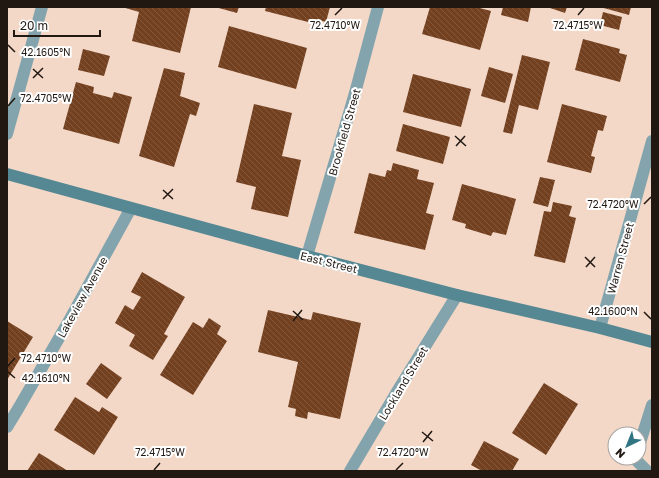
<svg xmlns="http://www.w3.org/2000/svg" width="659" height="478" viewBox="0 0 659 478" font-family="'Golos Text',sans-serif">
<defs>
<pattern id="building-back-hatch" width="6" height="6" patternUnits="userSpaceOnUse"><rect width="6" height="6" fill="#744120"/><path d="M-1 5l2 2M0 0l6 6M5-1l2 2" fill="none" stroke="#82593e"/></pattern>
</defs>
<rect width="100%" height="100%" fill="#f3d8c8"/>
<g fill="url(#building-back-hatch)">
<path d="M 122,7 L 191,7 L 180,53 L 132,41 L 139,12 Z"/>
<path d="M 215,7 L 239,7 L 237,13 Z"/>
<path d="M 266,7 L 330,7 L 326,22 L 318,20 L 316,24 L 265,11 Z"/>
<path d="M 430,7 L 476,7 L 491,11 L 480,50 L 422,34 Z"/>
<path d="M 503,7 L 531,7 L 528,22 L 501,15 Z"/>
<path d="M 547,7 L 567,7 L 565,13 Z"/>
<path d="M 600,7 L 631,7 L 629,15 Z"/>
<path d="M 603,12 L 622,17 L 619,30 L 600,25 Z"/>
<path d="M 229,26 L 307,48 L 296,89 L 218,67 Z"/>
<path d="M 583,39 L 620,49 L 619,53 L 627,55 L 620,82 L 575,70 Z"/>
<path d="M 83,49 L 110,56 L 104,76 L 78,70 Z"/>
<path d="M 522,55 L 550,62 L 538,110 L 519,105 L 512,134 L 503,132 Z"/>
<path d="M 489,67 L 513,74 L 505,103 L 481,96 Z"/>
<path d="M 164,68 L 185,73 L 180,96 L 200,103 L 196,116 L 190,114 L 174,167 L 139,156 Z"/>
<path d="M 413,74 L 471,89 L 461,127 L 403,112 Z"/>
<path d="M 76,82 L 94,87 L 93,93 L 112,98 L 114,92 L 132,97 L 119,144 L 63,129 Z"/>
<path d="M 254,104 L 292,113 L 282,156 L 301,160 L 288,217 L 251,209 L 256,187 L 236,182 Z"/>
<path d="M 562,104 L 607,116 L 603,131 L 598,130 L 591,156 L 595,157 L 591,173 L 547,162 Z"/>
<path d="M 403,124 L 450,137 L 443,164 L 396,151 Z"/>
<path d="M 393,163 L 419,170 L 417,179 L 434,183 L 426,213 L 434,215 L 425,250 L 354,233 L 369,173 L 385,177 L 387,170 L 391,171 Z"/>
<path d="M 540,177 L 555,180 L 548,207 L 533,203 Z"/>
<path d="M 462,184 L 516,199 L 506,235 L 493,232 L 491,236 L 465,228 L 466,224 L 452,220 Z"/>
<path d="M 553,202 L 572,206 L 569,216 L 576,218 L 565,263 L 534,256 L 544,211 L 551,212 Z"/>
<path d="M 142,272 L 185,297 L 164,334 L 168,336 L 153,360 L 129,346 L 135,335 L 115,323 L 125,305 L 133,310 L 141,297 L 131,292 Z"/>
<path d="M 268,310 L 311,320 L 313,312 L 361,323 L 340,419 L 308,412 L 307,419 L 295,416 L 296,409 L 288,407 L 298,362 L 258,352 Z"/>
<path d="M 209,318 L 221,326 L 217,334 L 227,341 L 193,395 L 160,375 L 193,322 L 203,328 Z"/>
<path d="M 7,321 L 33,337 L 7,380 Z"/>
<path d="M 101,363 L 122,378 L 107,399 L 86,384 Z"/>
<path d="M 544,383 L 578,404 L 546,455 L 512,433 Z"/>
<path d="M 75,397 L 99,412 L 102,407 L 118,417 L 94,455 L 54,430 Z"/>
<path d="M 484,441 L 519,459 L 512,471 L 482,471 L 471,465 Z"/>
<path d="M 39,453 L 68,471 L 27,471 Z"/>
</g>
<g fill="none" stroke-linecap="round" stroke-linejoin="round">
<g stroke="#83a4ac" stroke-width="12">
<path d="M 639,446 L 652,405"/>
<path d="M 635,459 L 647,471"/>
</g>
<g stroke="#83a4ac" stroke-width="12">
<path d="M 7,134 L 42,7"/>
<path d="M 307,256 L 355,93 L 378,7"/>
<path d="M 600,328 L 652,141"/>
<path d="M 7,427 L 18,409 L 70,319 L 131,208"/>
<path d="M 350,471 L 398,390 L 457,295"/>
</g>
<path stroke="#558893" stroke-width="12" d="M 7,174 L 307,256 L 457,295 L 600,328 L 652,342"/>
</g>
<path fill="none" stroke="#211812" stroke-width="1.5" d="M 335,15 L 342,8M 578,15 L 584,8M 8,45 L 15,52M 33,69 L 43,78M 33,78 L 43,68M 8,106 L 15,98M 455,136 L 466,146M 456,146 L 465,136M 163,190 L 173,199M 163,199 L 173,189M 644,204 L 651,197M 585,257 L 595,267M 586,267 L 595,257M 293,311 L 303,320M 644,312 L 651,319M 293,321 L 302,310M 8,366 L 15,358M 8,372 L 15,378M 422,432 L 433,441M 423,442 L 432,431M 154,470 L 160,463M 396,470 L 403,463"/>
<g text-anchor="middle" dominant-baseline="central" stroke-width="4" stroke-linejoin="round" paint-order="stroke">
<g font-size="11" fill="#211812" stroke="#fff">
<text transform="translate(344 132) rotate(-74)">Brookfield Street</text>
<text transform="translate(620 258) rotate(-75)">Warren Street</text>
<text transform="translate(329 262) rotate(14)">East Street</text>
<text transform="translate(82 297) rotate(-61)">Lakeview Avenue</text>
<text transform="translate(403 383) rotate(-59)">Lockland Street</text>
</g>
</g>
<g font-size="10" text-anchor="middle" fill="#211812" stroke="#fff" stroke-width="4" stroke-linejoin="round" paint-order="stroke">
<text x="335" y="29">72.4710°W</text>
<text x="578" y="29">72.4715°W</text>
<text x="46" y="56">42.1605°N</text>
<text x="46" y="102">72.4705°W</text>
<text x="613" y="208">72.4720°W</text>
<text x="613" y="315">42.1600°N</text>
<text x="46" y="362">72.4710°W</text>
<text x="46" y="382">42.1610°N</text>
<text x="160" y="456">72.4715°W</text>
<text x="403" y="456">72.4720°W</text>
</g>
<rect width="659" height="478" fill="none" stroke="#211812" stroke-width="16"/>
<g transform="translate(627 446) rotate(223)"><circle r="19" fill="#ffffff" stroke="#a6a3a0"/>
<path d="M0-3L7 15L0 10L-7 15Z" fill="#2f7582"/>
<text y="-6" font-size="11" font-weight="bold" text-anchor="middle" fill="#211812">N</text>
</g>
<path d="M14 30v6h86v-6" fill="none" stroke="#211812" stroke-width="2"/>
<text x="20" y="30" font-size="12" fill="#211812" stroke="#ffffff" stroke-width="3" paint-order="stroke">20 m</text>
</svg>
